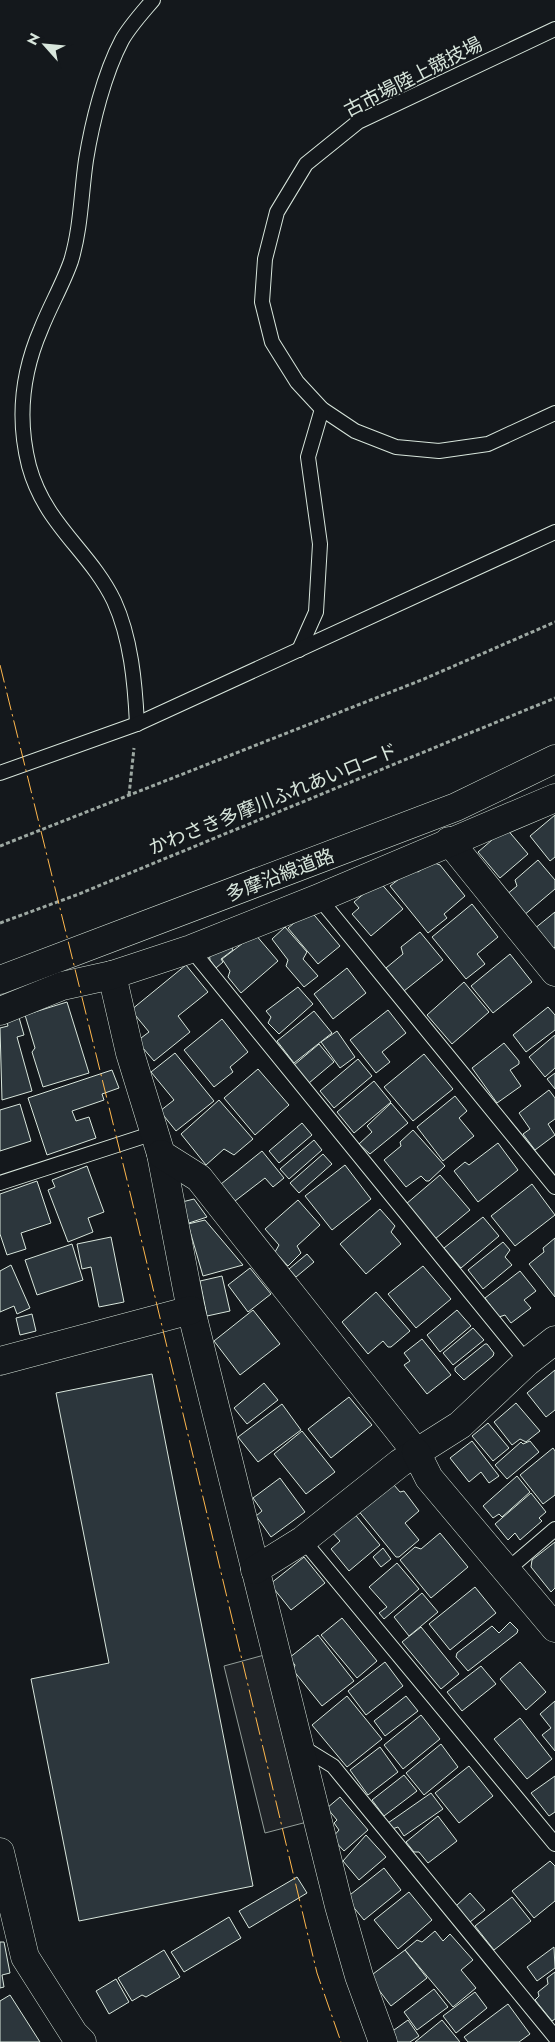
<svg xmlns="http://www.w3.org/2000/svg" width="555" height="2042" viewBox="0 0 555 2042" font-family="Jost,'Noto Sans JP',sans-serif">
<rect width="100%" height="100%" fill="#14181c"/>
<path fill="#202428" stroke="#939e99" d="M 268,1654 L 307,1822 L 265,1833 L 224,1666 Z"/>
<g fill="#2c363c" stroke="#d8e6dc">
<path d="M 555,815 L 555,857 L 550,861 L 530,836 Z"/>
<path d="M 506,828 L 528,854 L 500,878 L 478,852 Z"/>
<path d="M 538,860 L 555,880 L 555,889 L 523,916 L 506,895 L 517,886 L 515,880 Z"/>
<path d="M 432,862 L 440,865 L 465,896 L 444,914 L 447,918 L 428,933 L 390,886 L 412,869 L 418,872 Z"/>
<path d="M 379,881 L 403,909 L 371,936 L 352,914 L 359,908 L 354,902 Z"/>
<path d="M 472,904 L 498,937 L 477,954 L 485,964 L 466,979 L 432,937 Z"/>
<path d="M 310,910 L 340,946 L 318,964 L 288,928 Z"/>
<path d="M 555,912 L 555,947 L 551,951 L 534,929 Z"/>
<path d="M 285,927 L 307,952 L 303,959 L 318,976 L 304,987 L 286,966 L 288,960 L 272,939 Z"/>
<path d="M 420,932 L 443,960 L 404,991 L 386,968 L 403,954 L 401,947 Z"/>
<path d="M 255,934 L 278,961 L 241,993 L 228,977 L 230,971 L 222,959 Z"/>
<path d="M 229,942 L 233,950 L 221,959 L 223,962 L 216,968 L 210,960 L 209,951 Z"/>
<path d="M 510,954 L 532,982 L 493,1013 L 471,986 Z"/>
<path d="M 186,965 L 208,992 L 178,1016 L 190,1032 L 154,1061 L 137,1041 L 149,1032 L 131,1010 Z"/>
<path d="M 347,968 L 366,993 L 333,1019 L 314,994 Z"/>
<path d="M 464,982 L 489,1012 L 452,1044 L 427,1015 Z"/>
<path d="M 298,987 L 313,1004 L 279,1034 L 268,1023 L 271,1017 L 266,1011 Z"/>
<path d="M 67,1002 L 89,1073 L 43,1087 L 32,1052 L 35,1048 L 25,1015 Z"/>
<path d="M 548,1007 L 555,1015 L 555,1030 L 526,1052 L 513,1035 Z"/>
<path d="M 388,1010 L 406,1033 L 382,1052 L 390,1062 L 376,1073 L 350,1040 Z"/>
<path d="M 314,1011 L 332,1033 L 294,1063 L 277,1041 Z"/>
<path d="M 18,1014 L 24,1035 L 17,1037 L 32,1091 L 2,1100 L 0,1028 L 8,1026 L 6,1018 Z"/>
<path d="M 222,1019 L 248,1052 L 230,1067 L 233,1072 L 214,1087 L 184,1050 Z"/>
<path d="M 337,1031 L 355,1057 L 340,1068 L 321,1042 Z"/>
<path d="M 555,1035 L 555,1068 L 545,1077 L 529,1057 Z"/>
<path d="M 504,1043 L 519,1061 L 519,1064 L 510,1070 L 521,1086 L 497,1103 L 472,1068 Z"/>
<path d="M 319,1044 L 334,1062 L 309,1083 L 294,1065 Z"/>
<path d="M 175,1053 L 214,1101 L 176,1131 L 160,1111 L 174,1100 L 151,1072 Z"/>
<path d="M 424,1054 L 453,1089 L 413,1121 L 384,1087 Z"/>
<path d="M 358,1059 L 372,1076 L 334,1108 L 320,1091 Z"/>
<path d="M 258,1069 L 289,1105 L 255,1135 L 224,1098 Z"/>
<path d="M 112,1070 L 119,1088 L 102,1094 L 104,1100 L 72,1111 L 76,1121 L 89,1117 L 96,1138 L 47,1155 L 28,1098 Z"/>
<path d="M 555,1073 L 555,1089 L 547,1079 Z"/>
<path d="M 374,1081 L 391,1102 L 354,1133 L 337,1112 Z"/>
<path d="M 549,1090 L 555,1098 L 555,1119 L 548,1124 L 555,1135 L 535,1150 L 523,1134 L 530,1129 L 519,1113 Z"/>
<path d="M 455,1096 L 467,1111 L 459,1118 L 474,1136 L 443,1161 L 417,1127 Z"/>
<path d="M 219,1100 L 253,1139 L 234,1155 L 224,1149 L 206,1165 L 181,1134 Z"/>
<path d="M 391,1103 L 408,1123 L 370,1154 L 359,1144 L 372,1132 L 367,1126 Z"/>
<path d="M 20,1104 L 31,1141 L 0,1151 L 0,1110 Z"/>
<path d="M 302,1123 L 312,1135 L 279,1163 L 269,1151 Z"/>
<path d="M 413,1130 L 445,1166 L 429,1181 L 426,1181 L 421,1176 L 406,1187 L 384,1160 L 401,1146 L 400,1142 Z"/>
<path d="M 314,1140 L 322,1150 L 289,1179 L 280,1169 Z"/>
<path d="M 498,1143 L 518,1170 L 478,1202 L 454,1171 L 465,1162 L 469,1165 Z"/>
<path d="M 262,1151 L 284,1178 L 273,1187 L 265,1178 L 235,1201 L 221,1184 Z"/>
<path d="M 323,1154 L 332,1164 L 299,1193 L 290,1183 Z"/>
<path d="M 345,1165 L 371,1199 L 332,1230 L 305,1196 Z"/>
<path d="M 87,1166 L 104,1212 L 88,1218 L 93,1232 L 68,1242 L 48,1190 L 55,1187 L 52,1180 Z"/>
<path d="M 440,1175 L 470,1210 L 435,1239 L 406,1204 Z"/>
<path d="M 37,1181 L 51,1223 L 21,1233 L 26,1249 L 7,1255 L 0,1234 L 0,1194 Z"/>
<path d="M 532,1184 L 555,1215 L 515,1246 L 491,1216 Z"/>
<path d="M 194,1199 L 207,1217 L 189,1223 L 182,1202 Z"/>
<path d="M 298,1200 L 320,1225 L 297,1246 L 301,1253 L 288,1266 L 275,1252 L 279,1245 L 265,1229 Z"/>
<path d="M 380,1209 L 395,1226 L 391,1232 L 401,1244 L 366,1274 L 340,1244 Z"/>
<path d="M 483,1217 L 499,1236 L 461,1268 L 444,1248 Z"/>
<path d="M 205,1220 L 243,1265 L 203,1276 L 188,1224 Z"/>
<path d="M 111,1237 L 124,1302 L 99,1307 L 91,1267 L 82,1269 L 77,1244 Z"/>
<path d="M 555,1238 L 555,1297 L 529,1264 L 544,1252 L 543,1248 Z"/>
<path d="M 503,1242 L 510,1250 L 505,1257 L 512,1265 L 483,1289 L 468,1270 Z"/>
<path d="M 72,1244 L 83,1280 L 37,1295 L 25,1260 Z"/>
<path d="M 307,1254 L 314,1262 L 296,1277 L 289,1269 Z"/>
<path d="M 11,1265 L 30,1308 L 17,1314 L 14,1306 L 0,1312 L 0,1271 Z"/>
<path d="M 423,1266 L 451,1299 L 416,1328 L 388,1294 Z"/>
<path d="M 250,1268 L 271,1294 L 248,1312 L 228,1285 Z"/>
<path d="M 520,1271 L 536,1291 L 524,1300 L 531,1308 L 511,1323 L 505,1315 L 499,1317 L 485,1298 Z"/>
<path d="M 222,1276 L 230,1311 L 207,1316 L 200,1281 Z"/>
<path d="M 376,1292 L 410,1331 L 391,1347 L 388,1347 L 383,1341 L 368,1354 L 342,1322 Z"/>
<path d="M 253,1310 L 280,1344 L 240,1375 L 214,1341 Z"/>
<path d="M 457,1310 L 471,1326 L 440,1352 L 427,1335 Z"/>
<path d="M 32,1314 L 36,1331 L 20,1335 L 16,1318 Z"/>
<path d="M 473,1328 L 484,1340 L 453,1365 L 443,1353 Z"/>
<path d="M 422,1339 L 451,1375 L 427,1394 L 404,1365 L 410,1361 L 404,1353 Z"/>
<path d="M 485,1344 L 487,1344 L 494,1353 L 493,1356 L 464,1380 L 455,1371 L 455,1368 Z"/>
<path d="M 555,1370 L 555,1410 L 546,1417 L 527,1393 Z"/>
<path d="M 152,1374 L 253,1886 L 79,1921 L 31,1679 L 109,1663 L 56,1393 Z"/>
<path d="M 264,1383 L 278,1400 L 247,1424 L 234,1408 Z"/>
<path d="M 349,1397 L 372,1425 L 331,1458 L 308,1429 Z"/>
<path d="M 516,1403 L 540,1431 L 526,1442 L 520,1439 L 512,1445 L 494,1422 Z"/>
<path d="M 282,1404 L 301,1430 L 258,1462 L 238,1437 Z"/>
<path d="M 488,1423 L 509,1448 L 493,1461 L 472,1436 Z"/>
<path d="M 302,1431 L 335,1472 L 306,1494 L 274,1454 Z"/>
<path d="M 472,1441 L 499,1476 L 489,1483 L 481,1472 L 469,1482 L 450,1458 Z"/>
<path d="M 530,1441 L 539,1452 L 507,1479 L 495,1465 L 521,1442 L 523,1444 Z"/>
<path d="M 553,1448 L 555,1451 L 555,1495 L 543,1504 L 520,1475 Z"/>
<path d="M 517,1476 L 530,1492 L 502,1517 L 499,1514 L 493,1518 L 483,1506 Z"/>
<path d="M 280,1478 L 305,1512 L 271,1537 L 256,1516 L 262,1511 L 253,1498 Z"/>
<path d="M 394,1485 L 400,1492 L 404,1491 L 419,1511 L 405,1523 L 419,1540 L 399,1557 L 396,1557 L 357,1509 Z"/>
<path d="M 531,1493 L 546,1512 L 539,1518 L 542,1521 L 520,1540 L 515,1533 L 508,1540 L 495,1524 Z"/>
<path d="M 353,1512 L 380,1545 L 349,1571 L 331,1549 L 340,1541 L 331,1531 Z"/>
<path d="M 440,1533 L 468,1567 L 431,1598 L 400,1560 L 415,1547 L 421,1549 Z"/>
<path d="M 555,1542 L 555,1588 L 551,1592 L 531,1567 L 532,1560 Z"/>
<path d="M 383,1548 L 391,1559 L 381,1567 L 373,1557 Z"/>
<path d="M 304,1557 L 325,1583 L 291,1610 L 270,1584 Z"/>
<path d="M 397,1563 L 419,1589 L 384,1619 L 379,1613 L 387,1607 L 369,1587 Z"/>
<path d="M 475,1587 L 496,1613 L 450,1650 L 429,1624 Z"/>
<path d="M 422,1593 L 438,1612 L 409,1636 L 394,1617 Z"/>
<path d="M 342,1618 L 377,1661 L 357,1678 L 321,1635 Z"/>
<path d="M 510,1622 L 518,1630 L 517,1633 L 468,1671 L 456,1657 L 457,1653 L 492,1626 L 499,1633 Z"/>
<path d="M 421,1627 L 459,1674 L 441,1689 L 402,1642 Z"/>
<path d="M 318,1635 L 354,1681 L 322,1706 L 293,1670 L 295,1665 L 289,1658 Z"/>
<path d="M 385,1662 L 403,1686 L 366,1715 L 348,1691 Z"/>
<path d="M 520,1662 L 546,1692 L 526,1710 L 500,1679 Z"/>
<path d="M 481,1666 L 496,1684 L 462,1711 L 447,1692 Z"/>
<path d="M 347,1696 L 382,1739 L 347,1767 L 312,1725 Z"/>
<path d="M 406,1696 L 418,1711 L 385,1736 L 374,1721 Z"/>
<path d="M 555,1701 L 555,1751 L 542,1735 L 551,1728 L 540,1714 Z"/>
<path d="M 421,1715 L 440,1739 L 403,1769 L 384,1745 Z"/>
<path d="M 520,1718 L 552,1759 L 527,1779 L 494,1739 Z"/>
<path d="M 441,1744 L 458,1767 L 424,1795 L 406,1773 Z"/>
<path d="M 380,1747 L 398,1772 L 368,1795 L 350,1770 Z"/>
<path d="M 469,1766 L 493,1796 L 459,1823 L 435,1793 Z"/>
<path d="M 404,1775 L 417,1791 L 384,1816 L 372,1800 Z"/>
<path d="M 555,1776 L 555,1812 L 549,1816 L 531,1793 Z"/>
<path d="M 431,1793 L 443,1809 L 404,1836 L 398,1827 L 392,1829 L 388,1823 Z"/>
<path d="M 340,1797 L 368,1830 L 344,1851 L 332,1838 L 339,1830 L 334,1823 L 337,1820 L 327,1808 Z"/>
<path d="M 438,1816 L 457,1841 L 428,1863 L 419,1852 L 414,1852 L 406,1842 Z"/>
<path d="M 366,1835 L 386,1857 L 359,1880 L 343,1861 Z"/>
<path d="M 550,1861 L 555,1866 L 555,1901 L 534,1918 L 512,1891 Z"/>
<path d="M 384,1868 L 401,1890 L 364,1920 L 346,1898 Z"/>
<path d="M 297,1877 L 307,1893 L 249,1928 L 239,1911 Z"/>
<path d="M 409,1892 L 432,1920 L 398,1949 L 374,1920 Z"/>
<path d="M 470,1893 L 485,1910 L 470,1922 L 456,1906 Z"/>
<path d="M 512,1897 L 531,1921 L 494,1950 L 475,1926 Z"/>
<path d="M 229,1917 L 241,1938 L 184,1972 L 171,1952 Z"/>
<path d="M 435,1931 L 443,1941 L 450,1934 L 473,1960 L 461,1970 L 476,1988 L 453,2007 L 405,1950 L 417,1940 L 422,1942 Z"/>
<path d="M 0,1942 L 4,1942 L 10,1973 L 2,1975 L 4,1987 L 0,1988 Z"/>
<path d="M 554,1947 L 555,1968 L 537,1981 L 527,1967 Z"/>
<path d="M 164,1950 L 180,1977 L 146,1997 L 142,1995 L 132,2001 L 118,1978 Z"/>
<path d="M 405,1950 L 427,1978 L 391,2006 L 369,1977 Z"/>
<path d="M 555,1972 L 555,2019 L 552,2021 L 535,2000 L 539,1996 L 538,1992 L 548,1984 L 547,1978 Z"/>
<path d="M 116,1979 L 129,2002 L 109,2014 L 96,1991 Z"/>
<path d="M 434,1989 L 448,2007 L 417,2030 L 404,2012 Z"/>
<path d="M 475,1992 L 487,2008 L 456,2033 L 443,2016 Z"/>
<path d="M 10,1995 L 40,2042 L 0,2042 L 0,2001 Z"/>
<path d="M 508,2004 L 530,2034 L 519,2042 L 468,2042 L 464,2037 Z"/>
<path d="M 408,2020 L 419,2036 L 410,2042 L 392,2042 L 387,2035 Z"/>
<path d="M 442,2020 L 460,2042 L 415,2042 Z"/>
</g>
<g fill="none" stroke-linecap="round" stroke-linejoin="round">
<defs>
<g id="lane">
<path d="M 555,29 L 358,122 L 306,164 L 277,212 L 265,259 L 262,302 L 272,342 L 297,382 L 322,409 L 355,431 L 396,447 L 439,451 L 488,444 L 555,413"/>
<path d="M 299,650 L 316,612 L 320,544 L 308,457 L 322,409"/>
<path d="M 137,724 C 135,683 131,638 114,601 C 90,551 45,525 29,466 C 17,419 22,373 41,329 C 50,306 63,284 71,261 C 81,228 81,194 86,160 C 92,123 104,74 122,40 C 130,26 142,13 153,0"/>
<path d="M 0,773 L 137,724 L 555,532"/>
<path d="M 319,898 L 555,1187"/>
<path d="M 191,949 L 527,1362"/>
<path d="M 0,1183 L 154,1133"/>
<path d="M 303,1540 L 555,1844"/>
<path d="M 506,1571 L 555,1529"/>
<path d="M 299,1745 L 333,1766 L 555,2037"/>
</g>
<g id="street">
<path d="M 449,841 L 555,972"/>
<path d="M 112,975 L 130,1053 L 161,1154 L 191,1310 L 339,1906 L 359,1976 L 383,2042"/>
<path d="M 0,1011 L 62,986 L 112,975 L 191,949 L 319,898 L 555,798"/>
<path d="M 161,1154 L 199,1178 L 416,1452"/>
<path d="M 0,1361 L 191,1310"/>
<path d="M 255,1570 L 303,1540 L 400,1463 L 460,1425 L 527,1362 L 555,1340"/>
<path d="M 0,1852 L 25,1957 L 74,2034 L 82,2042"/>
</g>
<path id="secondary" d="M 416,1452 L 429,1478 L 555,1628"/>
<path id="primary" d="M 0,980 L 456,807 L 555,759"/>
</defs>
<use href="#lane" stroke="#d8e6dc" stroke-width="16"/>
<use href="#street" stroke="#d8e6dc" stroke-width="29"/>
<use href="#secondary" stroke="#d8e6dc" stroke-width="29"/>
<use href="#primary" stroke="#d8e6dc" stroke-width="29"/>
<g stroke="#9da8a2" stroke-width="3" stroke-dasharray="4 2.5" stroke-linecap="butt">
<path d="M 129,795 L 134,748"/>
<path d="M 0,846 L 424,679 L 555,622"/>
<path d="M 0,923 L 79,894 L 555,698"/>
</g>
<use href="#lane" stroke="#14181c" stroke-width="14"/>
<use href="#street" stroke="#14181c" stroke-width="28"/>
<use href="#secondary" stroke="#14181c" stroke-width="28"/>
<use href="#primary" stroke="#14181c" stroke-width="28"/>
<path stroke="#ffb74d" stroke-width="1" stroke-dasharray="18 4 2.5 4" stroke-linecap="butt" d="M 0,665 L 127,1180 L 317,1973 L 341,2042"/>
</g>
<g text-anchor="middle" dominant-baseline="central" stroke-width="4" stroke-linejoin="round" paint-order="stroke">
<g font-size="19" fill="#d8e6dc" stroke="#14181c">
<text transform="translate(413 77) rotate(-27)">古市場陸上競技場</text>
<text transform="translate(273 799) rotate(-22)">かわさき多摩川ふれあいロード</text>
<text transform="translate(280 875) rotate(-21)">多摩沿線道路</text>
</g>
</g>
<g transform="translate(45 45) rotate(297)" stroke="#14181c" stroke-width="4" paint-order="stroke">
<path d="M0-4L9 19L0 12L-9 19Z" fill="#d8e6dc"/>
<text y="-8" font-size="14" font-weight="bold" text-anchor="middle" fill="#d8e6dc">N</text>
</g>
</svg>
